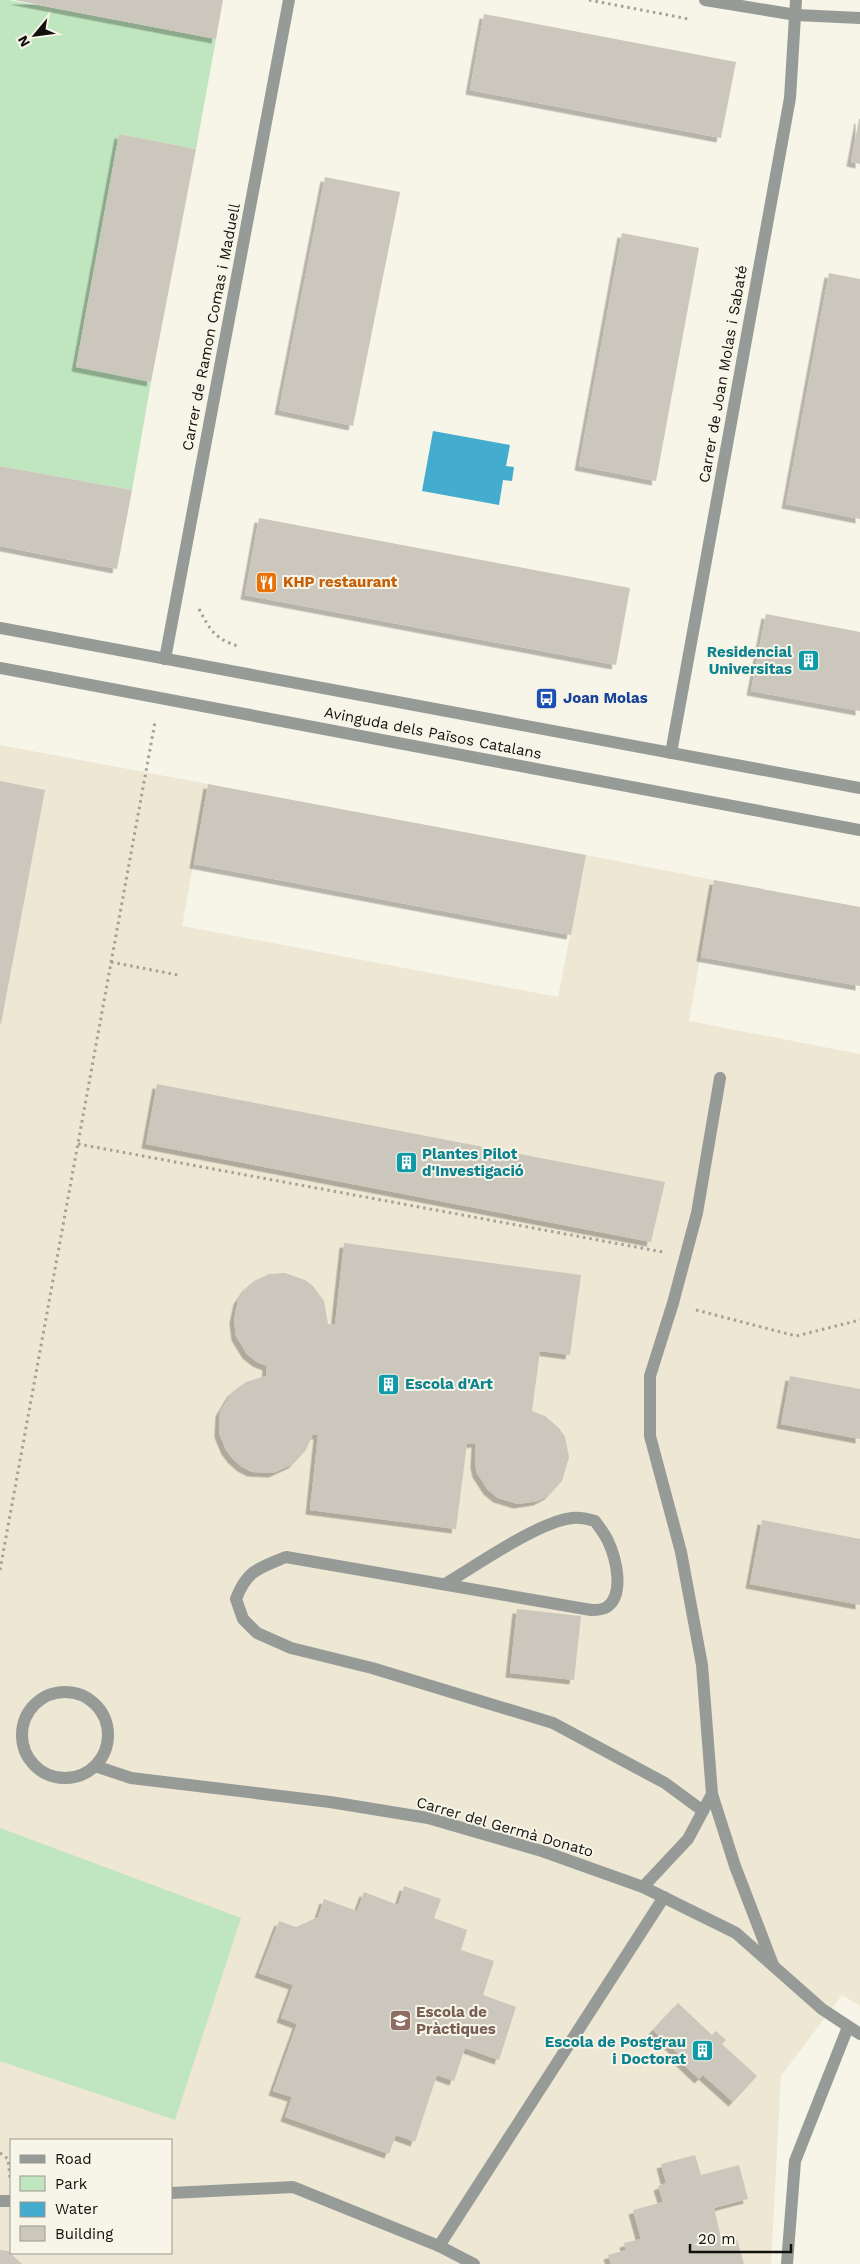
<svg xmlns="http://www.w3.org/2000/svg" width="860" height="2264" viewBox="0 0 860 2264" font-family="'Work Sans',sans-serif">
<defs>
<filter id="shadow"><feDropShadow dx="-4.5" dy="4.5" stdDeviation="0" flood-color="#0004"/></filter>
</defs>
<rect width="100%" height="100%" fill="#f7f4e8"/>
<path fill="#ede7d4" fill-rule="evenodd" d="M 0,745 L 208,784 L 182,926 L 558,997 L 586,855 L 714,880 L 689,1021 L 860,1054 L 860,2006 L 842,1995 L 781,2076 L 771,2264 L 0,2264 ZM 11,2140 L 171,2140 L 171,2253 L 11,2253 Z"/>
<g fill="#bfe6bf">
<path d="M 0,0 L 9,0 L 216,39 L 196,149 L 119,134 L 76,366 L 151,382 L 132,490 L 0,466 Z"/>
<path d="M 0,1828 L 241,1918 L 175,2120 L 0,2061 Z"/>
</g>
<path fill="#44acce" d="M 433,431 L 510,445 L 506,466 L 514,467 L 512,481 L 503,480 L 499,505 L 422,491 Z"/>
<g fill="#cbc7bc" filter="url(#shadow)">
<path d="M 14,0 L 223,0 L 216,39 Z"/>
<path d="M 484,14 L 736,62 L 721,138 L 470,90 Z"/>
<path d="M 859,119 L 860,119 L 860,164 L 851,162 Z"/>
<path d="M 119,134 L 196,149 L 151,382 L 76,367 Z"/>
<path d="M 325,177 L 400,192 L 353,426 L 279,410 Z"/>
<path d="M 622,233 L 699,248 L 656,481 L 579,466 Z"/>
<path d="M 829,273 L 860,279 L 860,519 L 786,504 Z"/>
<path d="M 0,466 L 132,490 L 117,569 L 0,546 Z"/>
<path d="M 259,518 L 630,588 L 616,665 L 245,595 Z"/>
<path d="M 766,614 L 860,632 L 860,711 L 751,691 Z"/>
<path d="M 0,781 L 45,790 L 1,1024 L 0,1023 Z"/>
<path d="M 208,784 L 586,855 L 571,935 L 194,864 Z"/>
<path d="M 714,880 L 860,907 L 860,986 L 701,957 Z"/>
<path d="M 157,1084 L 665,1182 L 651,1242 L 146,1144 Z"/>
<path d="M 344,1243 L 581,1275 L 570,1355 L 540,1351 L 532,1411 L 545,1416 L 559,1428 L 565,1437 L 569,1457 L 562,1481 L 549,1495 L 538,1501 L 518,1504 L 498,1498 L 488,1490 L 477,1473 L 475,1464 L 476,1443 L 467,1444 L 456,1529 L 310,1510 L 318,1435 L 313,1434 L 306,1450 L 293,1464 L 273,1473 L 252,1472 L 242,1467 L 233,1459 L 226,1450 L 219,1433 L 220,1412 L 232,1392 L 246,1382 L 266,1376 L 267,1366 L 257,1362 L 247,1354 L 236,1336 L 234,1319 L 238,1300 L 247,1287 L 254,1281 L 269,1274 L 285,1273 L 305,1280 L 313,1286 L 324,1301 L 328,1324 L 335,1325 Z"/>
<path d="M 790,1376 L 860,1389 L 860,1439 L 781,1424 Z"/>
<path d="M 762,1520 L 860,1539 L 860,1605 L 750,1584 Z"/>
<path d="M 517,1609 L 581,1616 L 574,1680 L 510,1673 Z"/>
<path d="M 404,1886 L 441,1899 L 434,1918 L 467,1930 L 461,1950 L 494,1961 L 483,1995 L 516,2007 L 499,2060 L 465,2048 L 454,2081 L 437,2075 L 415,2142 L 396,2135 L 389,2154 L 285,2117 L 292,2097 L 273,2091 L 297,2024 L 281,2018 L 293,1985 L 259,1973 L 279,1921 L 296,1927 L 318,1917 L 324,1899 L 357,1911 L 364,1892 L 398,1905 Z"/>
<path d="M 678,2003 L 712,2035 L 716,2031 L 726,2040 L 722,2044 L 757,2076 L 733,2102 L 703,2075 L 699,2079 L 680,2061 L 683,2058 L 653,2030 Z"/>
<path d="M 695,2155 L 701,2175 L 739,2165 L 748,2199 L 714,2208 L 722,2242 L 737,2239 L 744,2264 L 611,2264 L 608,2255 L 626,2250 L 624,2243 L 641,2239 L 633,2210 L 663,2202 L 658,2186 L 666,2183 L 661,2164 Z"/>
<path d="M 0,2250 L 8,2251 L 22,2264 L 0,2264 Z"/>
</g>
<g fill="none" stroke-linecap="round" stroke-linejoin="round">
<g stroke="#a3a198" stroke-width="3" stroke-dasharray="2.5 4" stroke-linecap="butt">
<path d="M 589,0 L 689,19"/>
<path d="M 199,609 C 210,630 215,639 238,646"/>
<path d="M 111,962 L 178,975"/>
<path d="M 78,1144 L 663,1252"/>
<path d="M 696,1310 L 796,1336 L 860,1320"/>
<path d="M 0,1570 L 155,722"/>
<path d="M 0,2153 L 8,2159 L 10,2178"/>
</g>
<g stroke="#979b97" stroke-width="12">
<path d="M 445,1584 C 477,1565 538,1522 572,1518 C 579,1517 588,1519 595,1521 C 599,1527 605,1534 608,1541 C 616,1558 625,1594 607,1607 C 603,1610 596,1610 591,1610 L 286,1557 C 259,1568 247,1570 236,1599 L 243,1619 L 257,1633 L 291,1648 L 372,1668 L 553,1723 L 665,1783 L 703,1811"/>
<path d="M 712,1794 L 702,1665 L 681,1552 L 650,1436 L 650,1376 L 673,1303 L 697,1213 L 720,1078"/>
<path d="M 643,1887 L 688,1839 L 712,1794 L 735,1866 L 773,1965"/>
<path d="M 171,2193 L 293,2187 L 439,2246 L 664,1897"/>
<path d="M 0,2201 L 11,2201"/>
<path d="M 439,2246 L 474,2264"/>
</g>
<g stroke="#979b97" stroke-width="12">
<path d="M 705,0 L 796,15 L 860,18"/>
<path d="M 0,628 L 860,788"/>
<path d="M 165,659 L 289,0"/>
<path d="M 0,668 L 860,830"/>
<path d="M 671,753 L 790,98 L 796,0"/>
<circle cx="65" cy="1735" r="43"/>
<path d="M 95,1766 L 131,1778 L 330,1802 L 428,1818 L 542,1851 L 643,1887 L 736,1933 L 822,2009 L 860,2034"/>
<path d="M 787,2264 L 795,2161 L 848,2027"/>
</g>
</g>
<defs>
<symbol id="restaurant-square" viewBox="-11 -11 22 22"><rect x="-9" y="-9" width="18" height="18" rx="4" fill="#e8710a" stroke="#f7f4e8"/><path d="M-5-6h1v4h1v-4h1v4h1v-4h1v5L-1.5 .5V6h-2V.5L-5-1ZM5-6V6H3V1.5H1.5Q1.5-4 5-6Z" fill="#fff"/></symbol>
<symbol id="building-square" viewBox="-11 -11 22 22"><rect x="-9" y="-9" width="18" height="18" rx="4" fill="#0f9aa8" stroke="#f7f4e8"/><path d="M-4-6H4V6H1V3H-1V6H-4ZM-2.5-4.3h1.7v1.8h-1.7ZM.8-4.3h1.7v1.8H.8ZM-2.5-1h1.7V.8h-1.7ZM.8-1h1.7V.8H.8Z" fill="#fff"/></symbol>
<symbol id="bus-square" viewBox="-11 -11 22 22"><rect x="-9" y="-9" width="18" height="18" rx="4" fill="#1a4fb4" stroke="#f7f4e8"/><path d="M-5-6H5V4H4V6H2V4H-2V6H-4V4H-5ZM-3.5-4V0h7V-4ZM-3.5 1.2v1.5H-2V1.2ZM2 1.2v1.5H3.5V1.2Z" fill="#fff"/></symbol>
<symbol id="school-square" viewBox="-11 -11 22 22"><rect x="-9" y="-9" width="18" height="18" rx="4" fill="#8d6e63" stroke="#f7f4e8"/><path d="M0-5L7-2L0 1L-7-2ZM-4 1L0 2.5L4 1V4Q0 6-4 4Z" fill="#fff"/></symbol>
</defs>
<g fill-rule="evenodd">
<use href="#restaurant-square" x="254" y="570" width="25" height="25"/>
<use href="#building-square" x="796" y="648" width="25" height="25"/>
<use href="#bus-square" x="534" y="686" width="25" height="25"/>
<use href="#building-square" x="394" y="1150" width="25" height="25"/>
<use href="#building-square" x="376" y="1372" width="25" height="25"/>
<use href="#school-square" x="388" y="2008" width="25" height="25"/>
<use href="#building-square" x="690" y="2038" width="25" height="25"/>
</g>
<g text-anchor="middle" dominant-baseline="central" stroke-width="4" stroke-linejoin="round" paint-order="stroke">
<g font-size="15" fill="#11100c" stroke="#f7f4e8">
<text transform="translate(211 327) rotate(-79)">Carrer de Ramon Comas i Maduell</text>
<text transform="translate(723 374) rotate(-80)">Carrer de Joan Molas i Sabaté</text>
<text transform="translate(433 733) rotate(11)">Avinguda dels Països Catalans</text>
<text transform="translate(505 1827) rotate(16)">Carrer del Germà Donato</text>
</g>
<g font-size="15" font-weight="bold" fill="#c56008" stroke="#f7f4e8" text-anchor="start">
<text x="283" y="582">KHP restaurant</text>
</g>
<g font-size="15" font-weight="bold" fill="#0d838f" stroke="#f7f4e8" text-anchor="end">
<text x="792" y="652">Residencial<tspan x="792" dy="17">Universitas</tspan></text>
<text x="422" y="1154" text-anchor="start">Plantes Pilot<tspan x="422" dy="17">d'Investigació</tspan></text>
<text x="405" y="1384" text-anchor="start">Escola d'Art</text>
<text x="686" y="2042">Escola de Postgrau<tspan x="686" dy="17">i Doctorat</tspan></text>
</g>
<g font-size="15" font-weight="bold" fill="#164399" stroke="#f7f4e8" text-anchor="start">
<text x="563" y="698">Joan Molas</text>
</g>
<g font-size="15" font-weight="bold" fill="#785e54" stroke="#f7f4e8" text-anchor="start">
<text x="416" y="2012">Escola de<tspan x="416" dy="17">Pràctiques</tspan></text>
</g>
</g>
<rect x="10" y="2139" width="162" height="115" fill="#f7f4e8" stroke="#9b9990"/>
<rect x="20" y="2155" width="25" height="8" fill="#979b97" stroke="#9b9990"/>
<text x="55" y="2164" font-size="15" fill="#11100c">Road</text>
<rect x="20" y="2176" width="25" height="15" fill="#bfe6bf" stroke="#9b9990"/>
<text x="55" y="2189" font-size="15" fill="#11100c">Park</text>
<rect x="20" y="2202" width="25" height="15" fill="#44acce" stroke="#9b9990"/>
<text x="55" y="2214" font-size="15" fill="#11100c">Water</text>
<rect x="20" y="2226" width="25" height="15" fill="#cbc7bc" stroke="#9b9990"/>
<text x="55" y="2239" font-size="15" fill="#11100c">Building</text>
<g transform="translate(35 35) rotate(241)" stroke="#f7f4e8" stroke-width="4" paint-order="stroke">
<path d="M0-4L9 19L0 12L-9 19Z" fill="#11100c"/>
<text y="-8" font-size="14" font-weight="bold" text-anchor="middle" fill="#11100c">N</text>
</g>
<path d="M690 2244v8h101v-8" fill="none" stroke="#11100c" stroke-width="2.5"/>
<text x="698" y="2244" font-size="15" fill="#11100c" stroke="#f7f4e8" stroke-width="4" paint-order="stroke">20 m</text>
</svg>
